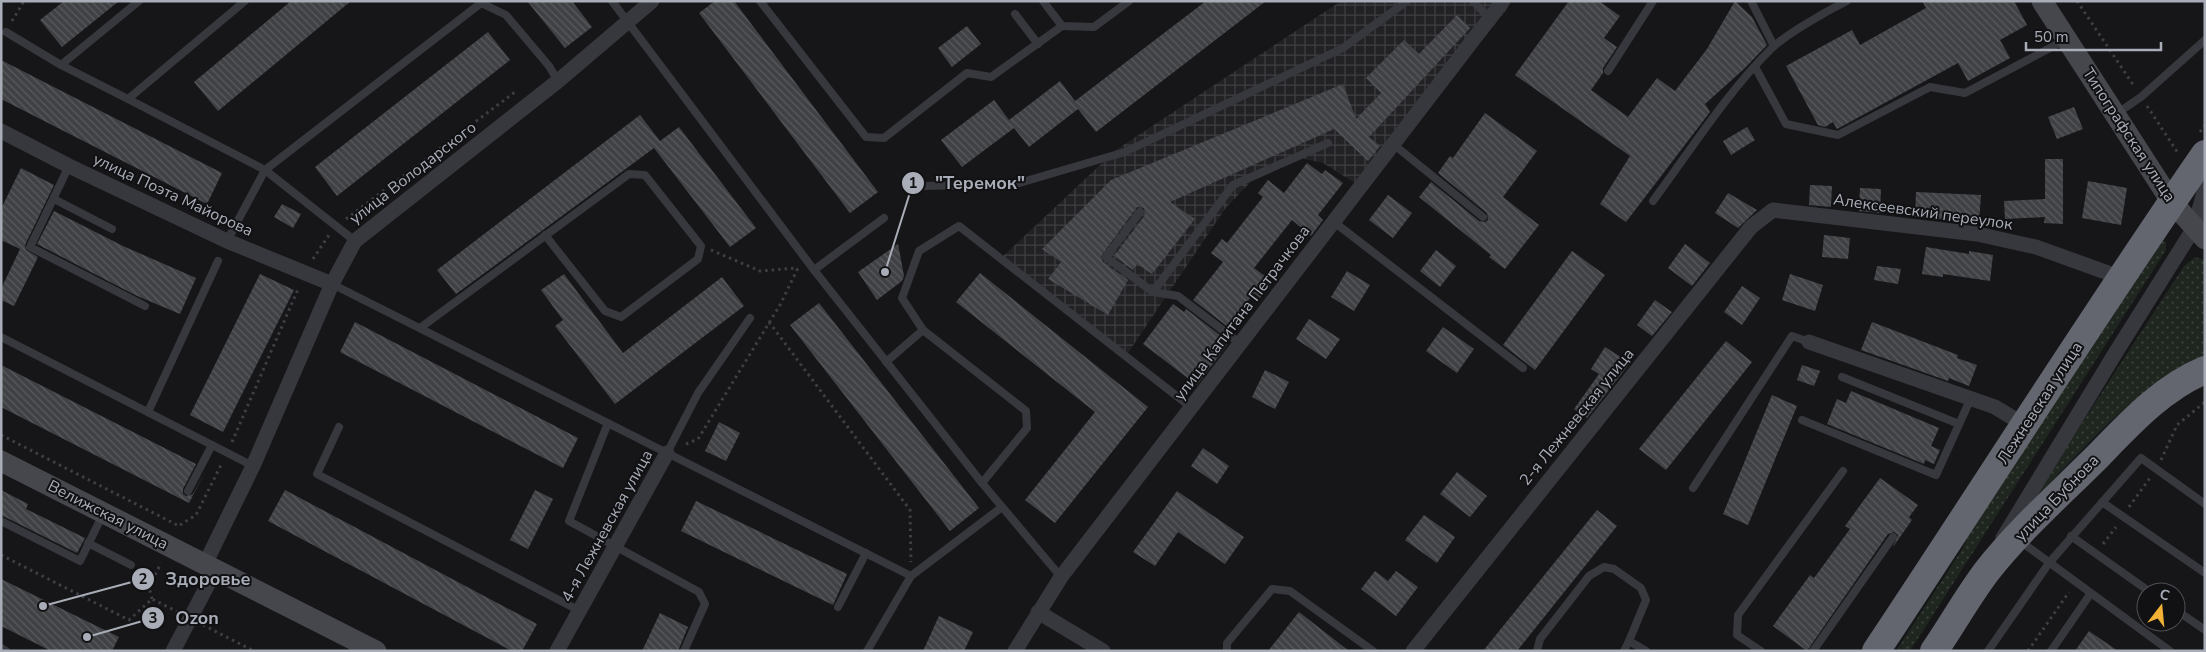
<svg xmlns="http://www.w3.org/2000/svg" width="2206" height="652" viewBox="0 0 2206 652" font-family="'Nunito Sans',sans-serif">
<defs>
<pattern id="industrial-grid" width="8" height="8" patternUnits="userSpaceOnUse" patternTransform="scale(1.25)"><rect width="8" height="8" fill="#222225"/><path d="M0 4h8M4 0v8" fill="none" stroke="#3f3f43"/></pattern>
<pattern id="grass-dots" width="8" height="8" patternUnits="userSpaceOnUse" patternTransform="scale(1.25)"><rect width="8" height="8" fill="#1e261f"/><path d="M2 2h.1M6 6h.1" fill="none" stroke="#3c433d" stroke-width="1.8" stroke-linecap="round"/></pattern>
<pattern id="building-back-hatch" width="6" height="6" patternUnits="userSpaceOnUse" patternTransform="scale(1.25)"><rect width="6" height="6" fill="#404145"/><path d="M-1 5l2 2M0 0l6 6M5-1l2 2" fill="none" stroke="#595a5e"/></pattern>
</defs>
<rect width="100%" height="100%" fill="#161618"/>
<path fill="url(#industrial-grid)" d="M 1341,1 L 1503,1 L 1508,8 L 1363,188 L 1323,163 L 1300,158 L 1256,176 L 1225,209 L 1126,356 L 999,260 L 1116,150 Z"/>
<g fill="url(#grass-dots)">
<path d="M 2161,240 L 2166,242 L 2166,250 L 1910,651 L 1896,651 L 1963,548 L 1983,502 Z"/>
<path d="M 2195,257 L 2205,260 L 2205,355 C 2133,388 2082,451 2028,506 L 2184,266 Z"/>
</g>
<g fill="url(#building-back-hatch)">
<path d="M 64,1 L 119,1 L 62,47 L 40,20 Z"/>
<path d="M 291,1 L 351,1 L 218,111 L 194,82 Z"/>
<path d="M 527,1 L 572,1 L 592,27 L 565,48 Z"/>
<path d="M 715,1 L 734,1 L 878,192 L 850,213 L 699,13 Z"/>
<path d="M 1206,1 L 1266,1 L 1096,132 L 1078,109 L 1029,147 L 1014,128 L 962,167 L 941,140 L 994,100 L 1009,120 L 1060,81 L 1075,101 Z"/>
<path d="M 1569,1 L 1599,1 L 1620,16 L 1604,38 L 1617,47 L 1603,68 L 1603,73 L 1591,90 L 1628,117 L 1657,78 L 1675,91 L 1707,49 L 1735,1 L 1752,17 L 1767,45 L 1745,68 L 1705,104 L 1710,112 L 1626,222 L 1600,204 L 1630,156 L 1515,75 Z"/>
<path d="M 1922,1 L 2014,1 L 2027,25 L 2000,40 L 2010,58 L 1968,81 L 1958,63 L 1837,129 L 1833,122 L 1825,127 L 1818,125 L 1786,66 L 1852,30 L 1860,45 L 1926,8 Z"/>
<path d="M 1457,15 L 1470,28 L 1369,137 L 1380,146 L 1368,161 L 1334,129 L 1170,202 L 1195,219 L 1152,274 L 1137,264 L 1133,270 L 1114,256 L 1145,215 L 1144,208 L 1137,207 L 1101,256 L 1103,262 L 1128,280 L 1108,315 L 1048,279 L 1061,262 L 1042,249 L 1111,180 L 1343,84 L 1356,119 L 1381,93 L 1366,78 L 1404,40 L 1419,54 Z"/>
<path d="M 967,26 L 981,44 L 952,67 L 938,48 Z"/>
<path d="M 488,32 L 510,60 L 337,196 L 315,167 Z"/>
<path d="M 1,60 L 222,173 L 207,204 L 1,99 Z"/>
<path d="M 2074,107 L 2083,129 L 2057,139 L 2048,117 Z"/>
<path d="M 1485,113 L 1537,151 L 1503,197 L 1539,225 L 1505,269 L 1489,257 L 1491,255 L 1419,197 L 1431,182 L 1479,221 L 1485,222 L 1488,220 L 1487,213 L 1438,173 L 1450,156 L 1453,158 Z"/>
<path d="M 640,115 L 660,141 L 679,127 L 756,228 L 730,247 L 654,148 L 456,294 L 437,270 Z"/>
<path d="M 1747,127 L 1755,140 L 1731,155 L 1723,141 Z"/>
<path d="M 2045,159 L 2063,159 L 2063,224 L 2044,223 L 2045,217 L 2005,219 L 2004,201 L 2045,199 Z"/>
<path d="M 1307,163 L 1322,174 L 1325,170 L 1343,183 L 1318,215 L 1323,220 L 1311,236 L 1292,220 L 1254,268 L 1273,282 L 1260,298 L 1254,293 L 1228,327 L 1193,300 L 1223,262 L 1211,253 L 1222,239 L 1227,243 L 1263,197 L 1258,193 L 1268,180 L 1284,193 Z"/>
<path d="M 21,168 L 54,185 L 25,245 L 26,250 L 38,257 L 14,306 L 1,300 L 1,289 L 20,249 L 1,240 L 1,209 Z"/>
<path d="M 2088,181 L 2127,188 L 2121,225 L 2082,218 Z"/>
<path d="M 1810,185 L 1832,186 L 1831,207 L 1809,205 Z"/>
<path d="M 1860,188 L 1881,189 L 1880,213 L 1859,211 Z"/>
<path d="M 1916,192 L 1981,195 L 1979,222 L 1915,217 Z"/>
<path d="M 1728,193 L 1757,210 L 1738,228 L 1715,213 Z"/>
<path d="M 1388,195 L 1412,213 L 1393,238 L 1369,220 Z"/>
<path d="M 282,204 L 301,214 L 293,228 L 274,217 Z"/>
<path d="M 54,211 L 123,246 L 196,278 L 180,314 L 135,295 L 37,244 Z"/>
<path d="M 1824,235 L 1850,238 L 1848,259 L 1822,257 Z"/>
<path d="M 898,244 L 904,276 L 902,281 L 877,300 L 858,272 Z"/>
<path d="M 1685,244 L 1710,263 L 1692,286 L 1668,268 Z"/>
<path d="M 1926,247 L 1969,254 L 1969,251 L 1993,255 L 1990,281 L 1943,274 L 1943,277 L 1922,274 Z"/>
<path d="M 1436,250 L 1456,266 L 1440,287 L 1420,271 Z"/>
<path d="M 1572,251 L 1605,275 L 1535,370 L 1503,345 Z"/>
<path d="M 1877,266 L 1901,269 L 1898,284 L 1874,280 Z"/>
<path d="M 1347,271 L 1370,285 L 1354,311 L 1331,297 Z"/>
<path d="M 980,273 L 1148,407 L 1055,523 L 1025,500 L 1095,412 L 956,302 Z"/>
<path d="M 260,274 L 294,290 L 223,432 L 190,415 Z"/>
<path d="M 564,274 L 623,353 L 722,277 L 744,306 L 615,404 L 555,326 L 563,320 L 541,290 Z"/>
<path d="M 1790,274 L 1823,285 L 1815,311 L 1782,300 Z"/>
<path d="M 1742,286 L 1760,298 L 1742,325 L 1724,312 Z"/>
<path d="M 1655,300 L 1672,312 L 1652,336 L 1637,325 Z"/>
<path d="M 819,303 L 979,508 L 950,531 L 790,325 Z"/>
<path d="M 1173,304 L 1184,312 L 1186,309 L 1221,336 L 1219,339 L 1227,345 L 1197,385 L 1143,344 Z"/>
<path d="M 1309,319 L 1340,339 L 1326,359 L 1296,339 Z"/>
<path d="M 355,322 L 578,438 L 563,468 L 340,352 Z"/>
<path d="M 1872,322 L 1958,355 L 1957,358 L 1977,365 L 1969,386 L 1949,378 L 1948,381 L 1861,350 Z"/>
<path d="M 1443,327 L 1474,349 L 1457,373 L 1426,351 Z"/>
<path d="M 1726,341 L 1752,362 L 1666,470 L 1639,449 Z"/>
<path d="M 1605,347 L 1630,363 L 1587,418 L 1574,409 L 1599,374 L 1591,369 Z"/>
<path d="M 1,365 L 196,464 L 183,489 L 183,494 L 186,496 L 193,494 L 206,470 L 189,503 L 1,407 Z"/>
<path d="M 1802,365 L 1820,371 L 1814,386 L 1797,380 Z"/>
<path d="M 1265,370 L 1289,382 L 1275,409 L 1252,397 Z"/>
<path d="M 1851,391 L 1939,428 L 1931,446 L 1940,450 L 1934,464 L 1925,460 L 1924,464 L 1827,424 L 1837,399 L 1846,403 Z"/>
<path d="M 1772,395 L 1797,406 L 1748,525 L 1723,514 Z"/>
<path d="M 719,422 L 740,433 L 726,461 L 705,451 Z"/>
<path d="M 1203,448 L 1229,466 L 1217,484 L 1191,466 Z"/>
<path d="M 1457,472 L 1487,496 L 1470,517 L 1440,494 Z"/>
<path d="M 1880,478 L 1918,505 L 1909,517 L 1912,520 L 1893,547 L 1898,535 L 1894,532 L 1888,534 L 1807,651 L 1773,626 L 1810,575 L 1814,578 L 1850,529 L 1845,526 Z"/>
<path d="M 1,490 L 28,504 L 26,509 L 85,538 L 77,553 L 1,515 Z"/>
<path d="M 285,490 L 537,624 L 522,651 L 512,651 L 268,521 Z"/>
<path d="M 535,490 L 553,499 L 528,549 L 510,540 Z"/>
<path d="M 1177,491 L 1244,537 L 1225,564 L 1178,532 L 1155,566 L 1133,552 Z"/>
<path d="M 696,501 L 847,574 L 833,605 L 681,531 Z"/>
<path d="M 1597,510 L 1617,526 L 1517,651 L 1483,651 Z"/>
<path d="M 1424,515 L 1455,537 L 1437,563 L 1405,540 Z"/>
<path d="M 1375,571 L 1388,581 L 1396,571 L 1418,587 L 1396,616 L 1361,589 Z"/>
<path d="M 1,579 L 119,637 L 112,651 L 51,651 L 1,626 Z"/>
<path d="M 1299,612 L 1349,651 L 1268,651 Z"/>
<path d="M 660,613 L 688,627 L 678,651 L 642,651 Z"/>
<path d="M 939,616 L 973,632 L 964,651 L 923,651 Z"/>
<path d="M 2089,631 L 2118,651 L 2075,651 Z"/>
</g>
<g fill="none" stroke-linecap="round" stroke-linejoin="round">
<g stroke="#3d3f44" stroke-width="3" stroke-dasharray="2.5 4" stroke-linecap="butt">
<path d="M 2077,1 L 2134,86"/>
<path d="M 12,21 L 24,1"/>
<path d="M 2147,106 L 2178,153"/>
<path d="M 2200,132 L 2205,125"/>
<path d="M 346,219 L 515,92"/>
<path d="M 711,250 L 760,271 L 798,268"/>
<path d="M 313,259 L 329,235"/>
<path d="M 769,322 L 910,510 L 911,562"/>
<path d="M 1,435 L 179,526"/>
<path d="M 232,442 L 299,287"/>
<path d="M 686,444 L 698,439 L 780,305 L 798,268"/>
<path d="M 2161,460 L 2177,425 L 2205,402"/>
<path d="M 2129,507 L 2150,478"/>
<path d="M 180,525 L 196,515 L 222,463"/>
<path d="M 2103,544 L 2116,527"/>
<path d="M 1,555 L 129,620 L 152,599 L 178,612"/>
<path d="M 152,599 L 149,587 L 161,563"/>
<path d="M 203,625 L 254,651"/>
<path d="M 2028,651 L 2069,592"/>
</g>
<g stroke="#37383d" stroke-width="8">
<path d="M 612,1 L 814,270 L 982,483 L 1061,577"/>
<path d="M 760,1 L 866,137 L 884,138 L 967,73 L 991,77 L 1062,26"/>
<path d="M 1043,1 L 1062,26 L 1094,27 L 1129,1"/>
<path d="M 1473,1 L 1490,19"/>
<path d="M 1751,1 L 1774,46"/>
<path d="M 1015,14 L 1038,44"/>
<path d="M 6,32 L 61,65 L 128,99"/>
<path d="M 61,65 L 139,1"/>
<path d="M 1755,67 L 1786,124 L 1838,135 L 1930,87 L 1965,93 L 2065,40"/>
<path d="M 1608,71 L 1653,1"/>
<path d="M 2116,114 L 2141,97 L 2205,40"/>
<path d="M 1393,144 L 1483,217"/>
<path d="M 69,166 L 30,247 L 145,306"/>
<path d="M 923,186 L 1016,184 L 1125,152 L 1343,48 L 1407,1"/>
<path d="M 54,199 L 112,229"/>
<path d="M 1653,201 C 1690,151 1728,91 1772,48 C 1788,33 1827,11 1847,1"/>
<path d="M 1140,212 L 1106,257 L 1153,292 L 1178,296 L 1241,344"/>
<path d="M 1334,222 L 1523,368"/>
<path d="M 227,241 L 265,170 L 128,99 L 245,1"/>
<path d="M 355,241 L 265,170 L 481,3 L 506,15 L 549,66 L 558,81"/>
<path d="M 814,270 L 884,218"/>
<path d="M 332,284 L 911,576"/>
<path d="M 1153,292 L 1233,185 L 1328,143"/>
<path d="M 420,328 L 629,174 L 645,175 L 701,246 L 698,259 L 621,317 L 605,311 L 545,235"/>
<path d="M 1,337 L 253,466"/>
<path d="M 886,362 L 923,330"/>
<path d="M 1842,377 L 1959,424"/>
<path d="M 148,412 L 218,261"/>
<path d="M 1802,420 L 1936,475 L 1971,398"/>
<path d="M 608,423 L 569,521 L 699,592 L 705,604 L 684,651"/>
<path d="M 339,427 L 317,474 L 580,611"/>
<path d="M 667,453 L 698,393 L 750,318"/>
<path d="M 982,483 L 1027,428 L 1026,411 L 923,330 L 902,298 L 919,251 L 959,226 L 1192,408"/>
<path d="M 1693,488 L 1792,336 L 1809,342"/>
<path d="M 188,491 L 212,445"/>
<path d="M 2102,502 L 2205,573"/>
<path d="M 1,521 L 80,561 L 103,514"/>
<path d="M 2071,536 L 2150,592"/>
<path d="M 2020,541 L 2170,651"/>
<path d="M 88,543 L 131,565"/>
<path d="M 838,607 L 866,553"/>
<path d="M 2176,610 L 2205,630"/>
<path d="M 1,648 L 6,651"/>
<path d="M 867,651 L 911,576 L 1002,507"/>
<path d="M 1227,651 L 1227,643 L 1272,589 L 1290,591 L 1373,651"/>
<path d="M 1537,651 L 1540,639 L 1589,576 L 1604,567 L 1614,569 L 1641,588 L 1646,600 L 1629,641 L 1646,651"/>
<path d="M 1624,651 L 1629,641"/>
<path d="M 1761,651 L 1737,635 L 1738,615 L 1843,471"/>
<path d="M 1813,651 L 1893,537"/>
<path d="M 1988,651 L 2049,563 L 2141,458 L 2205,504"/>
<path d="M 2051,651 L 2091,593"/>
</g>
<g stroke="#37383d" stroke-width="15">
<path d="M 1,131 L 69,166 L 227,241 L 332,284"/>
<path d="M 1809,342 L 1995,407 L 2026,426"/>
<path d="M 2003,538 L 2116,352 L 2194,228 L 2205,189"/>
<path d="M 205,564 L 253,466 L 332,284 L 355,241 L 558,81 L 652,1"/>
<path d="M 1038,612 L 1103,651"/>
<path d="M 173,651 L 216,569"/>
<path d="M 557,651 L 667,453"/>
<path d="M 1015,651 L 1061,577 L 1503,1"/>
<path d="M 1413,651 L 1751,227 L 1773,210 L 1977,234 L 2036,247 L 2122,278"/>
</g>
<g stroke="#45474d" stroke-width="21">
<path d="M 2042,1 L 2171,201 L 2205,239"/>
<path d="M 1,461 L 376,651"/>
</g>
<g stroke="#63666e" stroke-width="28">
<path d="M 1876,651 C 1986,486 2092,317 2205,154"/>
<path d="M 1934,651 C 1952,625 1968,596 1987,571 C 2020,529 2061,493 2098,456 C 2130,423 2162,388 2205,370"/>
</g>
</g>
<g text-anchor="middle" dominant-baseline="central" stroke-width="4" stroke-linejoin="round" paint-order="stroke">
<g font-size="16" fill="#a8adb8" stroke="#111113">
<text transform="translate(2129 135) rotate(57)">Типографская улица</text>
<text transform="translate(413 173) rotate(-38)">улица Володарского</text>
<text transform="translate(173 195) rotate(25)">улица Поэта Майорова</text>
<text transform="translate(1923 212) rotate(8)">Алексеевский переулок</text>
<text transform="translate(1242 313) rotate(-53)">улица Капитана Петрачкова</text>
<text transform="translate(2040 403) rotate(-57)">Лежневская улица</text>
<text transform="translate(1577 417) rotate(-51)">2-я Лежневская улица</text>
<text transform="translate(2057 498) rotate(-46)">улица Бубнова</text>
<text transform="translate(108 515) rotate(27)">Велижская улица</text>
<text transform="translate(607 526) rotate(-61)">4-я Лежневская улица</text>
</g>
</g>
<path fill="none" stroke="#a8adb8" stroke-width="2" d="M885 272L913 183M43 606L143 579M87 637L153 618"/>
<g fill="#a8adb8" stroke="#111113" stroke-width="2">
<circle cx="885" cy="272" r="5"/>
<circle cx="43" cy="606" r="5"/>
<circle cx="87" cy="637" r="5"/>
<circle cx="913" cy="183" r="12"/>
<circle cx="143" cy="579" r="12"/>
<circle cx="153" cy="618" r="12"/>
</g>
<g font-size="15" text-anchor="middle" font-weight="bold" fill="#111">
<text x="913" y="188">1</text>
<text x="143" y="584">2</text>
<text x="153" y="623">3</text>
</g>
<g font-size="18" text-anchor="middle" font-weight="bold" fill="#a8adb8" stroke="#111113" stroke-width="4" stroke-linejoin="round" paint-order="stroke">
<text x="980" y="189">"Теремок"</text>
<text x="208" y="585">Здоровье</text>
<text x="197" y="624">Ozon</text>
</g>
<rect width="2206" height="652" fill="none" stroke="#a8adb8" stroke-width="5"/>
<g transform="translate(2161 607) rotate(16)"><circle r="24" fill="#111113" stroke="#4d4f55"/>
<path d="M0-4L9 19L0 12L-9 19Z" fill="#f2b134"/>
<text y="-8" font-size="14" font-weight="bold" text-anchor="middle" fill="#a8adb8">С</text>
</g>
<path d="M2026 42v8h135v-8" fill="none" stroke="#a8adb8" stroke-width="2.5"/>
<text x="2034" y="42" font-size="15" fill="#a8adb8" stroke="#111113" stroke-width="4" paint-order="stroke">50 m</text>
</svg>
